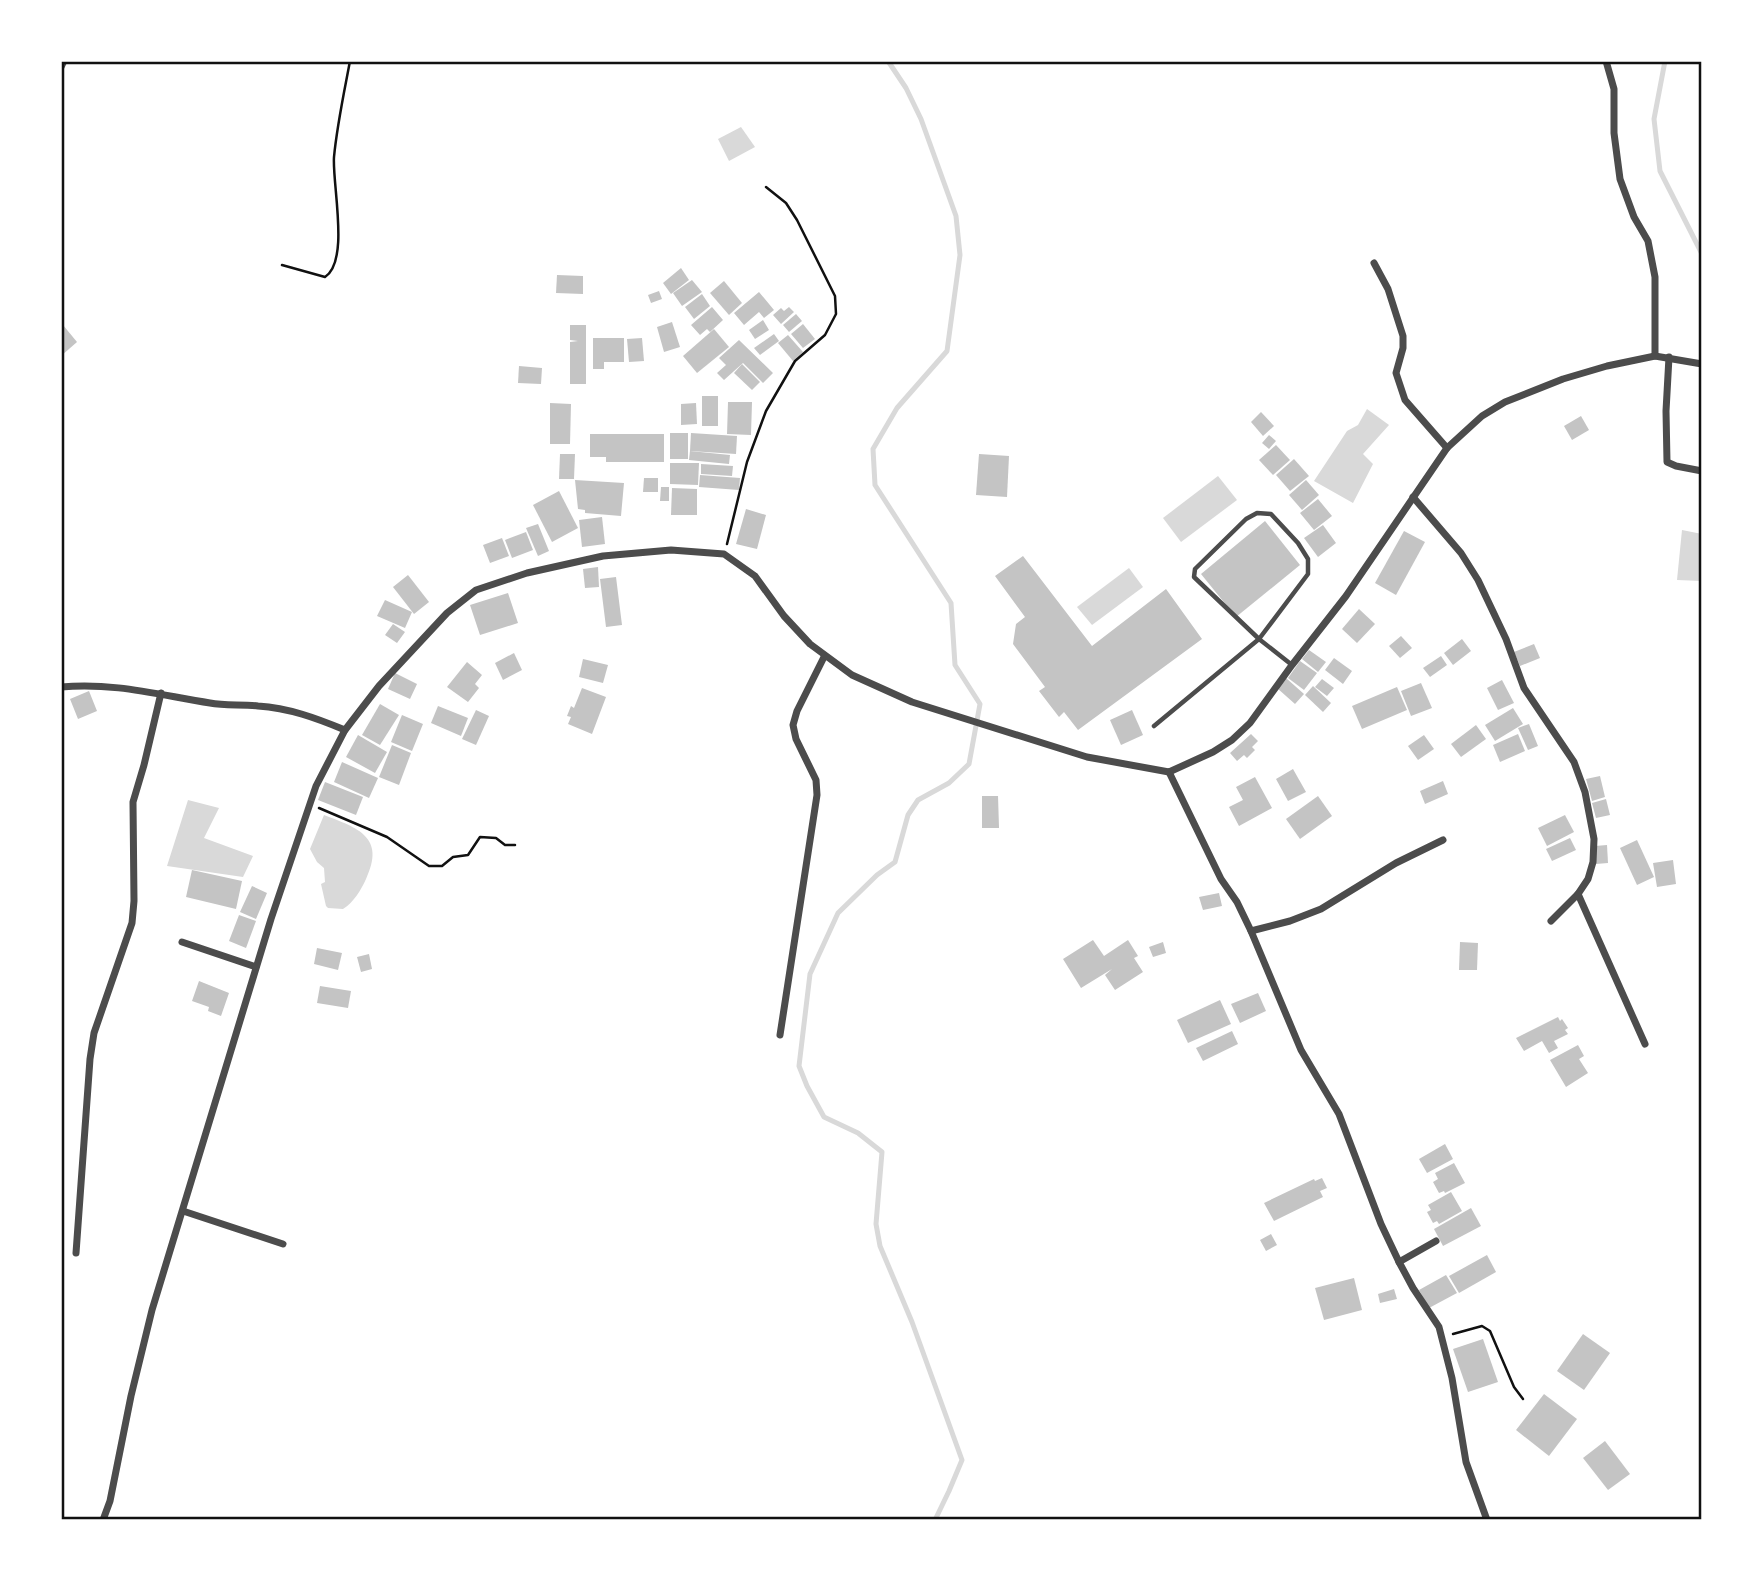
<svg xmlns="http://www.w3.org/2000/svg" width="1763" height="1581" viewBox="0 0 1763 1581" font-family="'Source Sans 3',sans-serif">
<rect width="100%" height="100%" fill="#fff"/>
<g fill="#d9d9d9">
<path d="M 741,127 L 755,147 L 729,161 L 718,139 Z"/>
<path d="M 1367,409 L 1389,425 L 1363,454 L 1373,464 L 1353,503 L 1314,481 L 1347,431 L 1358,425 Z"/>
<path d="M 1218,476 L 1237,500 L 1181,542 L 1163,518 Z"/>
<path d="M 1682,530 L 1702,534 L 1702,581 L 1677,580 Z"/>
<path d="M 1129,568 L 1143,587 L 1092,625 L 1077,607 Z"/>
<path d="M 188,800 L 219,808 L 204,838 L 253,856 L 243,877 L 167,866 Z"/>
<path d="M 324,815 C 358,828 386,837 366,879 C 361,890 354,902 343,909 L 328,908 L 326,906 L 321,884 L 325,882 L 324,868 L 317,862 L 310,849 Z"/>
</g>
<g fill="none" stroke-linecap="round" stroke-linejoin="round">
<g stroke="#d9d9d9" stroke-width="5">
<path d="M 888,61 L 906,88 L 921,119 L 956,216 L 960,255 L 947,351 L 897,408 L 873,449 L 875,485 L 951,603 L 955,665 L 980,704 L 969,764 L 949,783 L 918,800 L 908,815 L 895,862 L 877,875 L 838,913 L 810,974 L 799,1066 L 807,1086 L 824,1117 L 858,1133 L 882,1152 L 876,1224 L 880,1246 L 912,1322 L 962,1460 L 949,1491 L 935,1520"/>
<path d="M 1665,61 L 1654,119 L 1660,171 L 1702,254"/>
</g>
</g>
<g fill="#c4c4c4">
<path d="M 681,268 L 689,280 L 671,294 L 663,283 Z"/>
<path d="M 557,275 L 583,276 L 583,294 L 556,293 Z"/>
<path d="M 692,280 L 702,292 L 682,306 L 673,293 Z"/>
<path d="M 724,281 L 742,303 L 729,315 L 710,293 Z"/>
<path d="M 659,291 L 662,299 L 651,303 L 648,295 Z"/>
<path d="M 759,292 L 774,310 L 764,318 L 759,312 L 744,325 L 734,313 Z"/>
<path d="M 702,294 L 710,306 L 694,319 L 685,307 Z"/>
<path d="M 712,307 L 723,320 L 710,332 L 707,329 L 700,335 L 691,325 Z"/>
<path d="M 789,307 L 794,312 L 781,324 L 773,315 L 781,308 L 784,311 Z"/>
<path d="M 796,314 L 802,321 L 789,332 L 783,325 Z"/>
<path d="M 763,320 L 769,330 L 755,339 L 749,330 Z"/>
<path d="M 672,322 L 680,347 L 664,352 L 657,327 Z"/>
<path d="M 803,324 L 815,339 L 803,348 L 791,334 Z"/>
<path d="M 63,325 L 77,342 L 61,356 L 61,327 Z"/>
<path d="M 570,325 L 586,325 L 586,384 L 570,384 L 570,342 L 578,341 L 570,340 Z"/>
<path d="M 714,329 L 729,347 L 697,373 L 683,356 Z"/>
<path d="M 774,334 L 779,341 L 760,355 L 754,348 Z"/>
<path d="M 788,335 L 803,352 L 793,361 L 778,343 Z"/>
<path d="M 593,338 L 624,338 L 624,362 L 604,362 L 604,369 L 593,369 Z"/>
<path d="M 642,338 L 644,361 L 629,362 L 627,339 Z"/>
<path d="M 739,340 L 773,373 L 763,383 L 743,363 L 724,380 L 717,373 L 726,365 L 719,358 Z"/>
<path d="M 742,364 L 760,382 L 752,390 L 734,373 Z"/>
<path d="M 519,366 L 542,368 L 541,384 L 518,383 Z"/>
<rect x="702" y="396" width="16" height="30"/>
<path d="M 728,402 L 752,402 L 751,435 L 727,434 Z"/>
<path d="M 550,403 L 571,404 L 570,444 L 550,444 Z"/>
<path d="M 696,403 L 697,424 L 681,425 L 681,404 Z"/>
<path d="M 1261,412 L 1274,426 L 1263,436 L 1251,422 Z"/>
<path d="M 1581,416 L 1589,430 L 1572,440 L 1564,426 Z"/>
<rect x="670" y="433" width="18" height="26"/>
<path d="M 691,433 L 737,436 L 736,454 L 690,451 Z"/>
<path d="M 590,434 L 664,434 L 664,462 L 606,462 L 606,457 L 590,457 Z"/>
<path d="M 1269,435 L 1276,441 L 1269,449 L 1262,443 Z"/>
<path d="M 1276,445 L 1290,460 L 1273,475 L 1259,460 Z"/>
<path d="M 690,451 L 730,455 L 729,464 L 689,460 Z"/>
<path d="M 560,454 L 575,454 L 574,479 L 559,479 Z"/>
<path d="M 979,454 L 1009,456 L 1007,497 L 976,495 Z"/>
<path d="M 1294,459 L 1309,476 L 1290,491 L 1276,475 Z"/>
<path d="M 670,463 L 699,463 L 698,485 L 670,484 Z"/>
<path d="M 701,464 L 733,466 L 732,476 L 701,474 Z"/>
<path d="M 700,475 L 740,478 L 739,490 L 699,487 Z"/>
<path d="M 644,478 L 658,478 L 658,492 L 643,492 Z"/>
<path d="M 575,480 L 624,483 L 621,516 L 585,513 L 585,510 L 578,509 Z"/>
<path d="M 1306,480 L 1319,495 L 1302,510 L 1289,495 Z"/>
<path d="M 661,487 L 669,487 L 669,501 L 660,501 Z"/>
<path d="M 672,488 L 697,489 L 697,515 L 671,515 Z"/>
<path d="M 559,491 L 578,528 L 552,542 L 533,505 Z"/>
<path d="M 1318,499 L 1332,516 L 1314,530 L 1300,513 Z"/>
<path d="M 746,509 L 766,515 L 757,549 L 736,544 Z"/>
<path d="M 602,517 L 605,544 L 582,547 L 579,520 Z"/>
<path d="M 1265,521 L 1300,565 L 1236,617 L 1201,574 Z"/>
<path d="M 538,524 L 549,551 L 538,556 L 526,528 Z"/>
<path d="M 1323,525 L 1336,543 L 1318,557 L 1304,538 Z"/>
<path d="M 1404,531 L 1425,542 L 1396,595 L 1375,583 Z"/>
<path d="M 526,532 L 533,550 L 512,558 L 505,540 Z"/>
<path d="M 502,538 L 509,556 L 490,563 L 483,545 Z"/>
<path d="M 1023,556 L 1092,646 L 1166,589 L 1202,639 L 1078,730 L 1064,712 L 1059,717 L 1039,691 L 1045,687 L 1013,644 L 1016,624 L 1025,617 L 995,576 Z"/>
<path d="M 598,567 L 599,587 L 585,588 L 583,569 Z"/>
<path d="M 408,575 L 429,602 L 414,614 L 393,587 Z"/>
<path d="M 616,577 L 622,625 L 606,627 L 600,579 Z"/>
<path d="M 508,593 L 518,623 L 480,635 L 470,605 Z"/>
<path d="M 385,600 L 412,612 L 405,628 L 377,616 Z"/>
<path d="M 1359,609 L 1375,624 L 1357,643 L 1342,629 Z"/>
<path d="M 393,624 L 405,632 L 397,643 L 385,635 Z"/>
<path d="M 1401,636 L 1412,648 L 1400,658 L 1389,646 Z"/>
<path d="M 1462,639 L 1471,651 L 1453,665 L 1444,653 Z"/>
<path d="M 1534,644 L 1540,658 L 1520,666 L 1514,652 Z"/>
<path d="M 1309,650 L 1326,662 L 1318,672 L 1302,659 Z"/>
<path d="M 514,653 L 522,670 L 503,680 L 495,663 Z"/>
<path d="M 1441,656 L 1447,665 L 1430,677 L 1423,668 Z"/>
<path d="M 1334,658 L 1352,671 L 1343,684 L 1325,670 Z"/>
<path d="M 583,659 L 608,665 L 603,683 L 579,677 Z"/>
<path d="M 1300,661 L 1317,673 L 1304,690 L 1288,678 Z"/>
<path d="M 467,662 L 482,675 L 475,684 L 479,688 L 468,702 L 447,687 Z"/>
<path d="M 395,673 L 417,684 L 410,699 L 388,689 Z"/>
<path d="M 1286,678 L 1304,694 L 1295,704 L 1277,688 Z"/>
<path d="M 1322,679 L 1334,688 L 1327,696 L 1315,687 Z"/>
<path d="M 1502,680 L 1514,703 L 1498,710 L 1487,688 Z"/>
<path d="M 1421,683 L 1432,708 L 1411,716 L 1401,691 Z"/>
<path d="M 1313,686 L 1331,703 L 1323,712 L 1305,695 Z"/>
<path d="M 1397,687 L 1407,710 L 1362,729 L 1352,706 Z"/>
<path d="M 582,688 L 606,697 L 592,734 L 568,724 L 571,717 L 567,716 L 571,706 L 574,708 Z"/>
<path d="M 89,691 L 97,711 L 78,719 L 70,699 Z"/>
<path d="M 380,704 L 399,715 L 380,745 L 362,735 Z"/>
<path d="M 438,706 L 468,718 L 461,736 L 431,723 Z"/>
<path d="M 1513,708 L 1523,724 L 1495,741 L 1485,725 Z"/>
<path d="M 476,710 L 489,716 L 476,745 L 462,739 Z"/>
<path d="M 1132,710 L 1143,735 L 1121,745 L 1110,720 Z"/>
<path d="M 402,715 L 423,724 L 412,751 L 391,742 Z"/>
<path d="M 1529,724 L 1538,746 L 1528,750 L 1518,728 Z"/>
<path d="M 1476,725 L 1486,739 L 1461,757 L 1451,744 Z"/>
<path d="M 1251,734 L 1258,741 L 1252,747 L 1255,750 L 1247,758 L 1244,755 L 1237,761 L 1230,753 Z"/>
<path d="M 1518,734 L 1525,751 L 1500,762 L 1493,745 Z"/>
<path d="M 358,735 L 387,752 L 375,773 L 346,757 Z"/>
<path d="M 1424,735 L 1434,749 L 1418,760 L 1408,746 Z"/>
<path d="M 392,745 L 411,753 L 399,785 L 379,777 Z"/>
<path d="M 342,762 L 378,778 L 369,798 L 334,782 Z"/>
<path d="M 1293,769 L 1306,792 L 1288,801 L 1276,779 Z"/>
<path d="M 1600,776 L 1605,797 L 1592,801 L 1586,779 Z"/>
<path d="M 1255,777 L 1272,808 L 1239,826 L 1229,807 L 1243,800 L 1236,787 Z"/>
<path d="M 1443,781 L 1448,794 L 1425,804 L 1420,791 Z"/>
<path d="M 325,782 L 363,797 L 356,815 L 318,800 Z"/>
<path d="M 982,796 L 998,796 L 999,828 L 982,828 Z"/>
<path d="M 1318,796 L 1332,816 L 1300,839 L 1286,819 Z"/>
<path d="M 1606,799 L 1610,815 L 1596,818 L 1592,803 Z"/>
<path d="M 1565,815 L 1574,832 L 1547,846 L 1538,828 Z"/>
<path d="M 1570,838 L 1576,850 L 1552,861 L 1546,849 Z"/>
<path d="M 1637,840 L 1654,877 L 1637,885 L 1620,848 Z"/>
<path d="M 1607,845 L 1608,863 L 1596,864 L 1595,846 Z"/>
<path d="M 1673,860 L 1676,884 L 1657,887 L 1653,863 Z"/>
<path d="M 192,870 L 242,881 L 236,909 L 186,897 Z"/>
<path d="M 252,886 L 267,893 L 256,919 L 240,912 Z"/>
<path d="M 1219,893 L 1222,906 L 1203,910 L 1199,897 Z"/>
<path d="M 239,915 L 256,921 L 246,948 L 229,941 Z"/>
<path d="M 1093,940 L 1104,956 L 1128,940 L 1138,956 L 1134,958 L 1143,972 L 1115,990 L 1105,975 L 1112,969 L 1081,988 L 1063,959 Z"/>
<path d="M 1163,942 L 1166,953 L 1153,957 L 1149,947 Z"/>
<path d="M 1460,942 L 1478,943 L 1477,970 L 1459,970 Z"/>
<path d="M 317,948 L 342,953 L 338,970 L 314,964 Z"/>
<path d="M 369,954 L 372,969 L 361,972 L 357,957 Z"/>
<path d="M 199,981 L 229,993 L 221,1016 L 208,1011 L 209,1007 L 192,1001 Z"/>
<path d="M 320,986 L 351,991 L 348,1008 L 317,1003 Z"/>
<path d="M 1258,993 L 1266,1011 L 1240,1023 L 1231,1004 Z"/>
<path d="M 1220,1000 L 1231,1024 L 1188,1043 L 1177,1020 Z"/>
<path d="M 1558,1017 L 1560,1021 L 1562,1019 L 1568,1028 L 1565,1030 L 1568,1034 L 1554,1041 L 1558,1048 L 1549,1053 L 1542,1041 L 1524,1051 L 1516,1038 Z"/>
<path d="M 1232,1031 L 1238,1044 L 1203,1061 L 1196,1048 Z"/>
<path d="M 1578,1045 L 1584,1056 L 1579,1059 L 1588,1073 L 1566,1087 L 1550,1060 Z"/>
<path d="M 1445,1144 L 1453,1159 L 1427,1173 L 1419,1159 Z"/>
<path d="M 1454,1163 L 1465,1183 L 1445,1193 L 1444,1191 L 1439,1193 L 1433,1182 L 1438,1179 L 1435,1173 Z"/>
<path d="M 1322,1178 L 1327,1188 L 1320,1191 L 1323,1197 L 1274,1221 L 1264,1203 L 1314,1179 L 1315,1181 Z"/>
<path d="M 1451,1192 L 1462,1211 L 1439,1224 L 1437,1221 L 1433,1223 L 1427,1212 L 1431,1210 L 1428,1205 Z"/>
<path d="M 1471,1208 L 1481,1226 L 1443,1246 L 1434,1229 Z"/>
<path d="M 1271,1234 L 1277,1245 L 1266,1251 L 1260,1240 Z"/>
<path d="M 1487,1255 L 1496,1272 L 1459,1293 L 1449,1276 Z"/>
<path d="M 1446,1275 L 1457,1293 L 1429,1308 L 1419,1290 Z"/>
<path d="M 1354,1278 L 1362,1310 L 1324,1320 L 1315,1288 Z"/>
<path d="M 1394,1289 L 1397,1299 L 1380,1303 L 1378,1294 Z"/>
<path d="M 1583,1334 L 1610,1353 L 1584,1390 L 1557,1371 Z"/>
<path d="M 1483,1339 L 1498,1382 L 1468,1392 L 1453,1349 Z"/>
<path d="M 1544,1394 L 1577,1419 L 1549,1456 L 1516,1430 Z"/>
<path d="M 1605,1441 L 1630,1474 L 1608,1490 L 1583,1458 Z"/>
</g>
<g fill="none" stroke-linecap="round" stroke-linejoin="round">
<g stroke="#111" stroke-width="2.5">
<path d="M 282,265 L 325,277 C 350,261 332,184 334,157 C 337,125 344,93 350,61"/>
<path d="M 727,544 L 747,462 L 766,411 L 795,361 L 825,335 L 836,314 L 835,296 L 797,220 L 786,203 L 766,187"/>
<path d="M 319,808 L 387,837 L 429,866 L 442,866 L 453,857 L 468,855 L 480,837 L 496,838 L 505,845 L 515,845"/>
<path d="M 1453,1334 L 1482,1326 L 1490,1331 L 1514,1387 L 1523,1399"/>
</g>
<path stroke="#4c4c4c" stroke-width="4.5" d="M 1154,726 L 1259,639 L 1308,574 L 1308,559 L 1298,543 L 1271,514 L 1257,513 L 1246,519 L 1195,569 L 1194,577 L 1259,639 L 1292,665"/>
<g stroke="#4c4c4c" stroke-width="7">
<path d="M 1606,61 L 1614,89 L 1614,133 L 1620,179 L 1634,217 L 1648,241 L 1655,277 L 1655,356"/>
<path d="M 61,67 L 64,61"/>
<path d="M 1374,263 L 1388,289 L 1403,336 L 1403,348 L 1396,373 L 1405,400 L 1447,448"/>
<path d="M 1669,357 L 1666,411 L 1667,462 L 1676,466 L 1702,471"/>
<path d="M 1413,497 L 1461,553 L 1478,580 L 1506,639 L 1524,688 L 1574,762 L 1585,792 L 1594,839 L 1593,862 L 1588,879 L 1578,894 L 1551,921"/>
<path d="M 61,687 C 113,682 159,695 210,703 C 225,706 242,704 258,706 C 289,708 316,718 345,730"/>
<path d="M 1169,772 L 1221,879 L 1237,902 L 1251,931 L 1301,1050 L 1339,1114 L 1381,1224 L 1399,1262 L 1413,1288 L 1439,1327 L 1452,1378 L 1466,1462 L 1487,1520"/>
<path d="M 1578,894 L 1645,1044"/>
<path d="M 1251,931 L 1290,921 L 1321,909 L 1396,863 L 1443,840"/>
<path d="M 182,942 L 256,967"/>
<path d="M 780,1035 L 817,795 L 816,780 L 796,739 L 793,725 L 797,711 L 824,657"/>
<path d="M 183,1211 L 283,1244"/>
<path d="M 76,1253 L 90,1059 L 94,1033 L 132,923 L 134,901 L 133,802 L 144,765 L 161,693"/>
<path d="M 1399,1262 L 1436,1241"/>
<path d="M 103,1520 L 110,1501 L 131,1396 L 152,1310 L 271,919 L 316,786 L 345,730 L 379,686 L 447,613 L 476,590 L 527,573 L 603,556 L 671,550 L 724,554 L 755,576 L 784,616 L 810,644 L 852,675 L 912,702 L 1087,757 L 1169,772 L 1213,752 L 1232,740 L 1250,723 L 1292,665 L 1346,596 L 1447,448 L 1482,416 L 1505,402 L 1563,379 L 1607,366 L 1655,356 L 1702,364"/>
</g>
</g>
<rect width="1763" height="1581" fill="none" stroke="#ffffff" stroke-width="126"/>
<rect x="63" y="63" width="1637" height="1455" fill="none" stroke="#111" stroke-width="2.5"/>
</svg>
